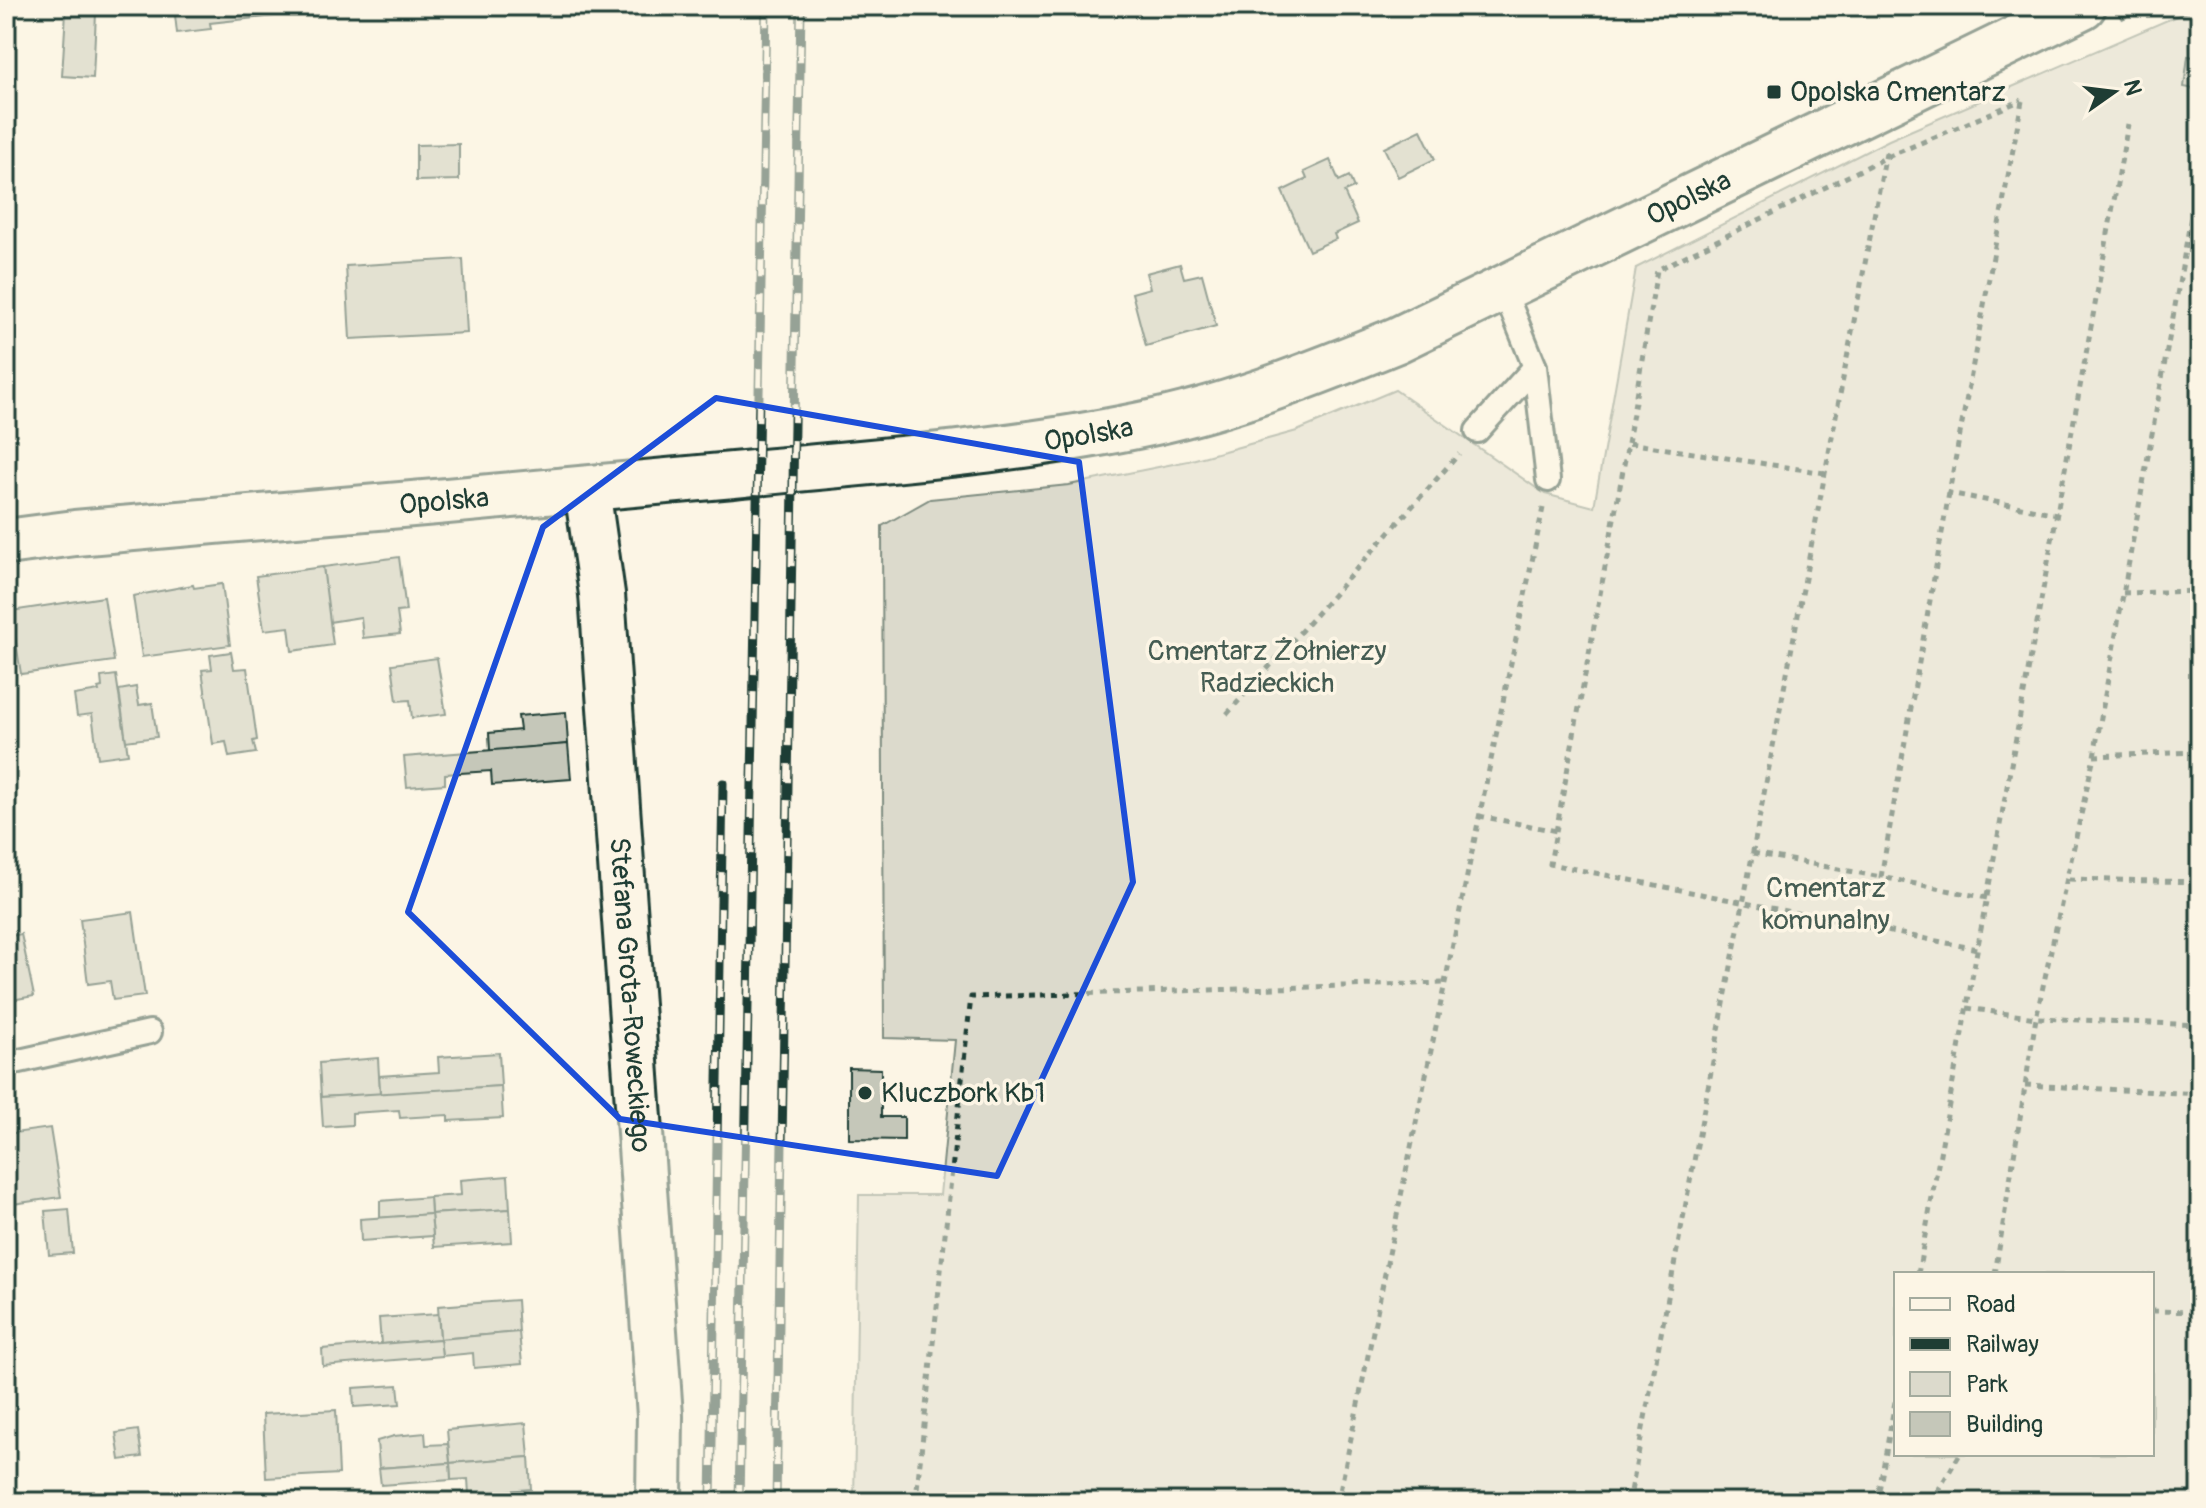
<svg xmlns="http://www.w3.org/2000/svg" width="2206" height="1508" viewBox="0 0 2206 1508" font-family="Pangolin,sans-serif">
<rect width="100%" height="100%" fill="#fcf5e5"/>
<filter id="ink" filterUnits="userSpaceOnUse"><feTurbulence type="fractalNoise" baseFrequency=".0125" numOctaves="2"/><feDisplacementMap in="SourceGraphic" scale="16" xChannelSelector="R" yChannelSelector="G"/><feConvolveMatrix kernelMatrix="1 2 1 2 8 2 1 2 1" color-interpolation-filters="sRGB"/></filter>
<g filter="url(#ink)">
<path fill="#dcdacc" stroke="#7e8c80" stroke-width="2" fill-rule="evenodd" d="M 2200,6 L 2200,1502 L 854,1502 L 859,1195 L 940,1195 L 955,1040 L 884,1038 L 882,526 L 930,499 L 1069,485 L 1188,461 L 1297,431 L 1395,390 L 1545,494 L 1594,507 L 1636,268 L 1889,140 ZM 1896,1274 L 2152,1274 L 2152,1454 L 1896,1454 Z"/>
<g fill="#c5c7b9" stroke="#1f3d34" stroke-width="2">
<path d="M 174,6 L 302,6 L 302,13 L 210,23 L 211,29 L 177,33 Z"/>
<path d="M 66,12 L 96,13 L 93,78 L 62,76 Z"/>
<path d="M 2188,56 L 2200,58 L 2200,90 L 2184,87 Z"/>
<path d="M 1421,130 L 1435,159 L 1398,177 L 1384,148 Z"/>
<path d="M 459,144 L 459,180 L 416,181 L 416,145 Z"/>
<path d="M 1330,160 L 1339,181 L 1349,176 L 1354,188 L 1344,192 L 1358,223 L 1334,234 L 1336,239 L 1309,251 L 1282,191 L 1307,179 L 1304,172 Z"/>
<path d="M 463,259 L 467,333 L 350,339 L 346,266 Z"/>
<path d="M 1180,264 L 1184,278 L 1202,274 L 1216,326 L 1146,346 L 1132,293 L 1150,288 L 1146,273 Z"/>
<path d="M 399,557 L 406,611 L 397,612 L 400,634 L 363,638 L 361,617 L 329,622 L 323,567 Z"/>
<path d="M 323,567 L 333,645 L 292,651 L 289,627 L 264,630 L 256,576 Z"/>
<path d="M 222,584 L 230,645 L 142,657 L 133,596 L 193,585 L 194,588 Z"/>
<path d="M 104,597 L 114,661 L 21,674 L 11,611 Z"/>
<path d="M 231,652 L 234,669 L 247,668 L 257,740 L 253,741 L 256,753 L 229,757 L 226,742 L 213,744 L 202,670 L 212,669 L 210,655 Z"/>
<path d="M 437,658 L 446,714 L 412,718 L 410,700 L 397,701 L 392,664 Z"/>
<path d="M 116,675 L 128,754 L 98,758 L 92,714 L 77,716 L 74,695 L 99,691 L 98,688 L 102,687 L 101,677 Z"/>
<path d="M 136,687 L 139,705 L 152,703 L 157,737 L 126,741 L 119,690 Z"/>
<path d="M 566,712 L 568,744 L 490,751 L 489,733 L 520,730 L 518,716 Z"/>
<path d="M 568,744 L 571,779 L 492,785 L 491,771 L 445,774 L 445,784 L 407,787 L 404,757 Z"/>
<path d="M 133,912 L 145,996 L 113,1000 L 110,981 L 88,984 L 80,919 Z"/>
<path d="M 21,934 L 34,996 L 6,1001 L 6,937 Z"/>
<path d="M 499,1053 L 501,1086 L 380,1094 L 379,1076 L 439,1072 L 438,1057 Z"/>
<path d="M 378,1058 L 380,1094 L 321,1097 L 319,1063 Z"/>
<path d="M 849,1068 L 881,1069 L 881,1117 L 904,1117 L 904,1140 L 849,1139 Z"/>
<path d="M 501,1086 L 503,1118 L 448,1121 L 448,1115 L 400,1118 L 399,1110 L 352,1113 L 352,1125 L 323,1127 L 321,1097 Z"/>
<path d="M 50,1128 L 61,1197 L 6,1205 L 6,1134 Z"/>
<path d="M 508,1176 L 510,1209 L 431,1214 L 430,1197 L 461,1195 L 460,1180 Z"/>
<path d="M 430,1197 L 431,1214 L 380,1218 L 380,1201 Z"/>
<path d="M 69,1209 L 73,1253 L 49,1255 L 45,1211 Z"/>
<path d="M 510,1209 L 512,1242 L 434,1247 L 431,1214 Z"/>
<path d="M 431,1214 L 433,1236 L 361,1241 L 360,1219 Z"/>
<path d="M 517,1300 L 519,1332 L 440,1339 L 438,1306 Z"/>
<path d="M 438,1314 L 440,1339 L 381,1344 L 379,1318 Z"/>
<path d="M 519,1332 L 522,1364 L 474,1368 L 473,1353 L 442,1356 L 440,1339 Z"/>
<path d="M 440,1339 L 442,1356 L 323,1366 L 322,1349 Z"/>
<path d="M 398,1385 L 400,1404 L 354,1407 L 353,1388 Z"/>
<path d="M 336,1410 L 339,1474 L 266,1478 L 263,1414 Z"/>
<path d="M 526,1423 L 529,1457 L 450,1463 L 447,1430 Z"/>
<path d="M 138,1430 L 142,1457 L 120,1460 L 116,1433 Z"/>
<path d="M 425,1433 L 426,1445 L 448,1444 L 450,1463 L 379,1468 L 377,1441 L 394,1436 Z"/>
<path d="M 529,1457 L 531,1489 L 469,1494 L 468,1479 L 451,1480 L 450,1463 Z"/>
<path d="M 450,1463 L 451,1480 L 381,1485 L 379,1468 Z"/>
<path d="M 371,1494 L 372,1502 L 336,1502 L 336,1496 Z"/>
</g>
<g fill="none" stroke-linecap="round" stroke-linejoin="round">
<defs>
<g id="service">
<path d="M 1535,367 L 1548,480"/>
<path d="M 1477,431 L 1535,367 L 1503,288"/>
<path d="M 6,1064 L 150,1032"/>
</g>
<g id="minor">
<path id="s1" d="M 587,489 L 602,594 L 660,1416 L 659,1502"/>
</g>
<g id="secondary">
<path id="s2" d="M 6,542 L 75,533 C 294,514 514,496 733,475 C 873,461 1017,452 1155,422 C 1238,404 1318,372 1397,340 L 2083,6"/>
</g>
</defs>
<use href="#service" stroke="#1f3d34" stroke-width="28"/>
<use href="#minor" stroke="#1f3d34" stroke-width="50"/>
<use href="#secondary" stroke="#1f3d34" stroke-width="50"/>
<g stroke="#1f3d34" stroke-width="5" stroke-dasharray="6 6" stroke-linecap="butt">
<path d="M 2121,18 L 2146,6"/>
<path d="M 2022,101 L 1949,493 L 2057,514"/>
<path d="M 1628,443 L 1657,270 L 1885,158 L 2022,100"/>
<path d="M 1825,473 L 1628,443 L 1550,864 L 1977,949"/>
<path d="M 1949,493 L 1881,877 L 1987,898"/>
<path d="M 2123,593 L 2200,591"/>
<path d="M 1227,714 L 1459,454"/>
<path d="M 2094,756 L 2200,752"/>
<path d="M 1479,816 L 1557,831"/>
<path d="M 1753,853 L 1881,877"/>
<path d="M 2069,879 L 2200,882"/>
<path d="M 1967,1008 L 2036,1018 L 2200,1025"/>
<path d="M 2025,1085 L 2200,1094"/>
<path d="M 1918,1274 L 2128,124"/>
<path d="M 1995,1274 L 2036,1018 L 2094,756 L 2200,167"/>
<path d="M 2152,1311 L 2200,1312"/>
<path d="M 1338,1501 L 916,1498 L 971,997 L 1445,983"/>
<path d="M 1338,1501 L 1543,508"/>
<path d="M 1629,1502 L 1887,148"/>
<path d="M 1877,1502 L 1896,1396"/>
<path d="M 1931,1502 L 1960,1454"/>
</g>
<use href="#service" stroke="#fcf5e5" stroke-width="22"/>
<use href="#minor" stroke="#fcf5e5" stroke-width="44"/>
<use href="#secondary" stroke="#fcf5e5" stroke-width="44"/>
<defs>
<g id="rail">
<path d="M 711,1502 L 723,783"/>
<path d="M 739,1502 L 766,6"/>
<path d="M 776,1502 L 801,6"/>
</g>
</defs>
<use href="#rail" stroke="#1f3d34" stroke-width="9"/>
<use href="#rail" stroke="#fcf5e5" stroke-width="6" stroke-dasharray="18" stroke-linecap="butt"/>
</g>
</g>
<path d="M0 0H2206V1508H0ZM 716,398 L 1079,462 L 1133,882 L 997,1176 L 620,1119 L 408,912 L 543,527 Z" fill="#fcf5e5" fill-opacity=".55" fill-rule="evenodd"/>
<path fill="none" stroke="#1d4ed8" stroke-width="6" stroke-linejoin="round" d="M 716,398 L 1079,462 L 1133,882 L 997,1176 L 620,1119 L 408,912 L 543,527 Z"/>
<g fill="#1f3d34" stroke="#fcf5e5" stroke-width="3">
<rect x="1766" y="84" width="16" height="16" rx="4"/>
<circle cx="865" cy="1093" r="8"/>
</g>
<g text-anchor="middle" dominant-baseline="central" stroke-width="7" stroke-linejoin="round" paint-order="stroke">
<g font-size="28" fill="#1f3d34" stroke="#fcf5e5" text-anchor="start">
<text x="1790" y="92">Opolska Cmentarz</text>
<text x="881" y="1093">Kluczbork Kb1</text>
</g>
<g font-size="28" fill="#1f3d34" stroke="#fcf5e5">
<text stroke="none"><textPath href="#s2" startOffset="1736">Opolska</textPath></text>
<text stroke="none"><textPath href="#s2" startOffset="1088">Opolska</textPath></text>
<text stroke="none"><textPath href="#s2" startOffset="440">Opolska</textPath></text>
<text stroke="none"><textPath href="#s1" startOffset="508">Stefana Grota-Roweckiego</textPath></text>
</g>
<g font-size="28" fill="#455c52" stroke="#fcf5e5">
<text x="1267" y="651">Cmentarz Żołnierzy<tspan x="1267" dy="32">Radzieckich</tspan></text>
<text x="1826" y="888">Cmentarz<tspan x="1826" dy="32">komunalny</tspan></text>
</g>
</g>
<rect width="2206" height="1508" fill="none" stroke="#fcf5e5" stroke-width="32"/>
<rect x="16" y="16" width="2174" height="1476" fill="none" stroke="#1f3d34" stroke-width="3" filter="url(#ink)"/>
<rect x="1894" y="1272" width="260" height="184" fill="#fcf5e5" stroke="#a4ab9e" stroke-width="2"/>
<rect x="1910" y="1298" width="40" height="12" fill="#fcf5e5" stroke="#a4ab9e" stroke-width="2"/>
<text x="1966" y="1312" font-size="24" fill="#1f3d34">Road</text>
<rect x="1910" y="1338" width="40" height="12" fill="#1f3d34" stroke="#a4ab9e" stroke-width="2"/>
<text x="1966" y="1352" font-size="24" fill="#1f3d34">Railway</text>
<rect x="1910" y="1372" width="40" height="24" fill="#dcdacc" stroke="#a4ab9e" stroke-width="2"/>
<text x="1966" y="1392" font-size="24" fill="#1f3d34">Park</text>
<rect x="1910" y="1412" width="40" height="24" fill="#c5c7b9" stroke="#a4ab9e" stroke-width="2"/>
<text x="1966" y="1432" font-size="24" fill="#1f3d34">Building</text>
<g transform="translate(2114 92) rotate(76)" stroke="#fcf5e5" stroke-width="6" paint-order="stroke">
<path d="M0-6L14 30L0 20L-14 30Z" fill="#1f3d34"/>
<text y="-12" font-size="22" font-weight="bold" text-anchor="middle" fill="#1f3d34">N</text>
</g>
</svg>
